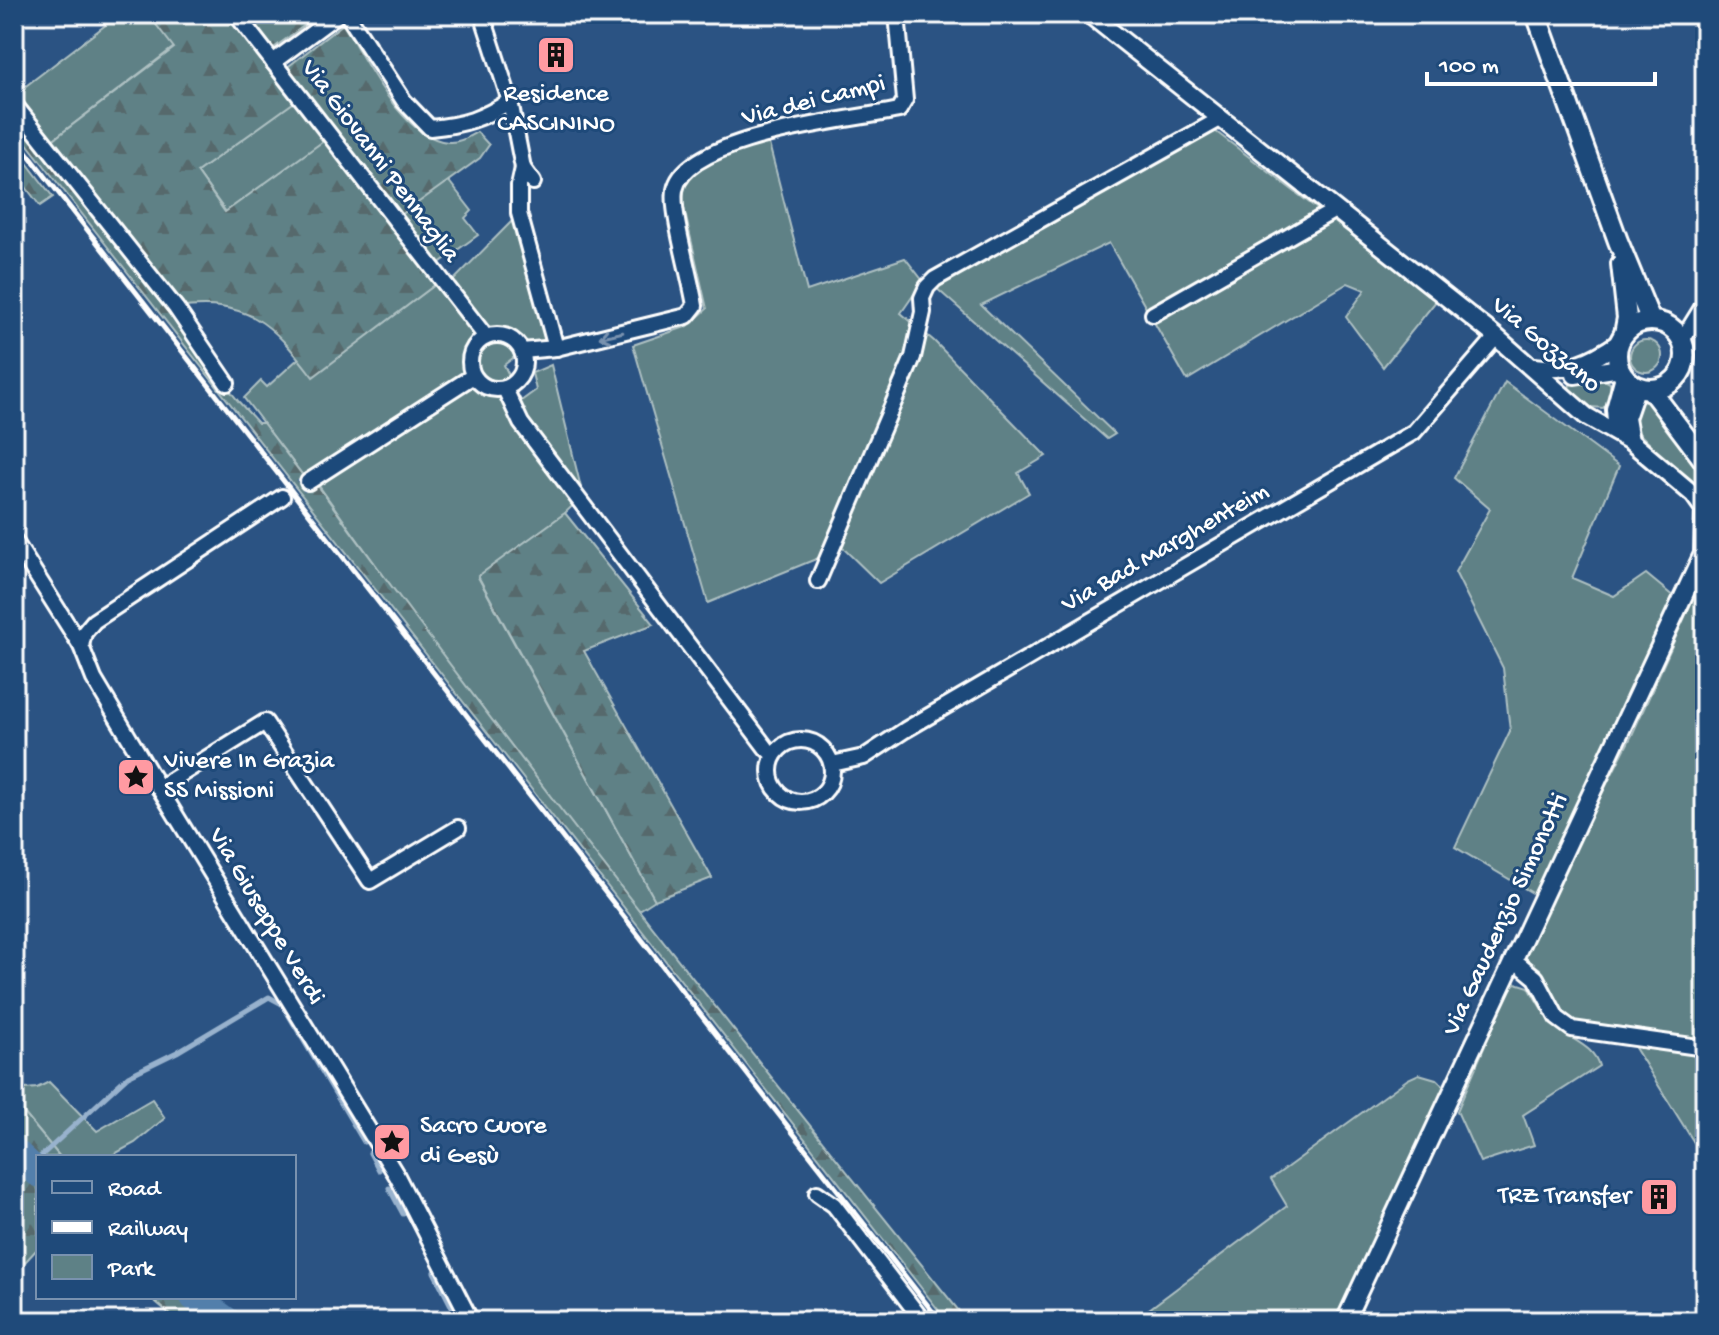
<svg xmlns="http://www.w3.org/2000/svg" width="1719" height="1335" viewBox="0 0 1719 1335" font-family="'Gochi Hand',sans-serif">
<defs>
<pattern id="forest-firs" width="22" height="20" patternUnits="userSpaceOnUse" patternTransform="scale(2)"><rect width="22" height="20" fill="#5e8186"/><path d="M5 1l3.5 6h-7zM16 11l3.5 6h-7z" fill="#56696c"/></pattern>
</defs>
<rect width="100%" height="100%" fill="#2b5383"/>
<filter id="ink" filterUnits="userSpaceOnUse"><feTurbulence type="fractalNoise" baseFrequency=".0125" numOctaves="2"/><feDisplacementMap in="SourceGraphic" scale="16" xChannelSelector="R" yChannelSelector="G"/><feConvolveMatrix kernelMatrix="1 2 1 2 8 2 1 2 1" color-interpolation-filters="sRGB"/></filter>
<g filter="url(#ink)">
<g fill="#5e8186" stroke="#aec0c2" stroke-width="2">
<path d="M 120,14 L 148,14 L 174,47 L 46,145 L 14,104 L 14,95 Z"/>
<path d="M 300,97 L 330,137 L 226,212 L 197,172 Z"/>
<path d="M 1215,131 L 1437,300 L 1383,367 L 1346,317 L 1365,290 L 1348,283 L 1187,380 L 1109,243 L 981,305 L 1115,434 L 1107,439 L 935,287 Z"/>
<path d="M 768,140 L 807,291 L 905,258 L 923,281 L 901,313 L 934,341 L 1046,456 L 1018,473 L 1029,493 L 879,583 L 843,548 L 708,603 L 633,345 L 688,326 L 707,309 L 683,204 L 685,182 C 708,159 737,150 768,140 Z"/>
<path d="M 448,180 L 472,211 L 465,218 L 478,235 L 431,269 L 394,220 Z"/>
<path d="M 517,216 L 554,345 L 522,351 L 504,365 L 521,401 L 536,390 L 532,373 L 551,365 L 583,496 L 565,513 L 478,577 L 655,900 L 638,911 L 416,621 L 314,479 L 308,482 L 244,398 L 261,381 L 267,387 L 299,358 L 313,376 L 440,281 L 446,288 Z"/>
<circle cx="1646" cy="356" r="16"/>
<path d="M 1599,377 L 1610,383 L 1612,398 L 1603,408 L 1591,407 L 1569,389 L 1570,384 Z"/>
<path d="M 1505,382 L 1619,466 L 1572,578 L 1614,596 L 1646,574 L 1680,602 L 1541,898 L 1455,847 L 1510,731 L 1503,668 L 1455,572 L 1490,509 L 1454,478 Z"/>
<path d="M 1645,400 L 1660,408 L 1685,451 L 1705,475 L 1705,500 L 1633,427 L 1631,423 L 1638,401 Z"/>
<path d="M 1705,572 L 1705,1160 L 1622,1027 L 1580,1023 L 1560,1012 L 1540,969 L 1520,954 L 1632,735 Z"/>
<path d="M 1516,983 L 1529,987 C 1537,1002 1545,1016 1558,1028 C 1571,1040 1594,1046 1599,1066 L 1523,1115 L 1534,1145 L 1480,1162 L 1457,1111 L 1508,992 Z"/>
<path d="M 1419,1074 L 1436,1079 L 1451,1093 L 1345,1321 L 1133,1321 L 1287,1206 L 1271,1179 L 1408,1079 Z"/>
<path d="M 14,1077 L 25,1089 L 37,1088 L 49,1082 L 97,1131 L 152,1099 L 165,1118 L 135,1143 L 109,1157 L 60,1157 L 14,1101 Z"/>
</g>
<g fill="url(#forest-firs)" stroke="#aec0c2" stroke-width="2" fill-rule="evenodd">
<path d="M 148,14 L 320,14 L 267,53 L 281,72 L 343,24 C 366,60 401,138 448,142 C 459,143 468,137 477,132 L 489,145 L 480,158 L 394,220 L 440,281 L 313,377 C 271,322 248,299 176,308 L 46,145 L 174,48 ZM 300,98 L 329,137 L 225,212 L 197,172 Z"/>
<path d="M 14,116 L 239,402 L 258,423 L 263,423 L 307,481 L 313,479 C 521,767 744,1044 967,1321 L 947,1321 L 14,127 Z"/>
<path d="M 14,146 L 53,197 L 40,206 L 14,171 Z"/>
<path d="M 565,513 L 654,624 L 584,651 L 712,878 L 655,900 L 478,576 Z"/>
<path d="M 14,1101 L 60,1157 L 38,1157 L 38,1248 L 14,1274 Z"/>
<path d="M 150,1297 L 178,1297 L 208,1321 L 178,1321 Z"/>
</g>
<g fill="none" stroke-linecap="round" stroke-linejoin="round">
<g stroke="#98b2cd" stroke-width="5">
<path d="M 370,1153 L 379,1170"/>
<path d="M 40,1157 L 128,1076 L 177,1052 L 269,997 L 282,1004 L 364,1142"/>
<path d="M 30,1166 L 38,1159"/>
<path d="M 389,1188 L 403,1214"/>
<path d="M 434,1272 L 459,1321"/>
</g>
<g stroke="#537fab" stroke-width="28">
<path d="M 14,1151 L 38,1173"/>
<path d="M 194,1297 L 227,1321"/>
</g>
<path stroke="#4b6d96" stroke-width="14" stroke-dasharray="14 7" stroke-linecap="butt" d="M 282,497 L 308,482"/>
<defs>
<g id="minor">
<path d="M 236,14 L 486,337"/>
<path d="M 347,14 L 404,101 L 430,128 C 464,125 482,119 510,101"/>
<path d="M 482,14 L 510,101 L 523,168 L 533,182"/>
<path d="M 273,62 L 338,14"/>
<path d="M 14,104 L 176,308 L 227,383"/>
<path d="M 523,168 L 519,186 L 519,213 L 556,348"/>
<path d="M 1153,314 L 1335,210"/>
<circle cx="497" cy="362" r="27"/>
<path d="M 1682,340 L 1705,303"/>
<path d="M 522,351 L 556,348 L 687,316 L 695,306 C 691,279 671,212 675,190 C 685,135 853,120 899,110 L 905,100 L 897,14"/>
<path d="M 505,389 L 521,423 L 767,749 L 774,755"/>
<path d="M 308,482 L 473,376"/>
<path d="M 14,540 L 81,646 L 94,679 L 159,788 L 397,1176 L 471,1321"/>
<path d="M 818,581 L 913,357 L 923,312 L 922,298 L 927,287 L 935,279 L 1220,119"/>
<path d="M 81,646 L 84,633 L 94,621 L 282,497"/>
<circle cx="801" cy="771" r="31"/>
<path d="M 832,764 L 864,757 L 905,730 L 1414,432 L 1496,337"/>
<path d="M 159,788 L 265,722 L 370,881 L 458,828"/>
<path d="M 1513,959 L 1536,978 L 1557,1018 L 1572,1029 L 1705,1048"/>
<path d="M 817,1193 L 834,1205 L 923,1321"/>
</g>
<g id="tertiary">
<path d="M 1089,14 L 1494,335 L 1586,416 L 1630,441 L 1694,495 L 1704,509 L 1703,554 L 1345,1321"/>
<path d="M 1533,367 C 1569,372 1591,362 1620,342"/>
<path d="M 1575,375 L 1620,368"/>
<path d="M 1617,433 L 1615,409 L 1624,376"/>
<path d="M 1630,441 L 1626,418 L 1637,386"/>
</g>
<g id="secondary">
<path d="M 1536,14 L 1618,241 L 1651,321"/>
<path d="M 1621,264 L 1627,318 L 1624,334"/>
<circle cx="1651" cy="355" r="34"/>
<path d="M 1650,389 L 1705,462"/>
</g>
</defs>
<use href="#minor" stroke="#fff" stroke-width="20"/>
<use href="#tertiary" stroke="#fff" stroke-width="22"/>
<use href="#secondary" stroke="#fff" stroke-width="24"/>
<use href="#minor" stroke="#1f4a7a" stroke-width="14"/>
<use href="#tertiary" stroke="#1f4a7a" stroke-width="16"/>
<use href="#secondary" stroke="#1f4a7a" stroke-width="18"/>
<path stroke="#fff" stroke-width="5" d="M 14,136 L 940,1321"/>
</g>
<defs><path id="oneway-shaft" d="M-6 0H5M1.5-3L5.5 0L1.5 3" fill="none" stroke-width="1.6" stroke-linecap="round" stroke-linejoin="round" transform="scale(2)"/></defs>
<use stroke="#7992af" href="#oneway-shaft" transform="translate(611 335) rotate(167)"/>
</g>
<defs>
<symbol id="building-square" viewBox="-11 -11 22 22"><rect x="-9" y="-9" width="18" height="18" rx="4" fill="#ff9aa2" stroke="#1f4a7a"/><path d="M-4-6H4V6H1V3H-1V6H-4ZM-2.5-4.3h1.7v1.8h-1.7ZM.8-4.3h1.7v1.8H.8ZM-2.5-1h1.7V.8h-1.7ZM.8-1h1.7V.8H.8Z" fill="#111"/></symbol>
<symbol id="sight-square" viewBox="-11 -11 22 22"><rect x="-9" y="-9" width="18" height="18" rx="4" fill="#ff9aa2" stroke="#1f4a7a"/><path d="M0-6L1.8-2.2L6-1.7L2.9 1.2L3.7 5.4L0 3.3L-3.7 5.4L-2.9 1.2L-6-1.7L-1.8-2.2Z" fill="#111"/></symbol>
</defs>
<g fill-rule="evenodd">
<use href="#building-square" x="534" y="33" width="44" height="44"/>
<use href="#sight-square" x="114" y="755" width="44" height="44"/>
<use href="#sight-square" x="370" y="1120" width="44" height="44"/>
<use href="#building-square" x="1637" y="1175" width="44" height="44"/>
</g>
<g text-anchor="middle" dominant-baseline="central" stroke-width="6" stroke-linejoin="round" paint-order="stroke">
<g font-size="26" fill="#fff" stroke="#1f4a7a" text-anchor="start">
<text x="556" y="95" text-anchor="middle">Residence<tspan x="556" dy="30">CASCININO</tspan></text>
<text x="164" y="762">Vivere In Grazia<tspan x="164" dy="30">SS Missioni</tspan></text>
<text x="420" y="1127">Sacro Cuore<tspan x="420" dy="30">di Gesù</tspan></text>
<text x="1631" y="1197" text-anchor="end">TRZ Transfer</text>
</g>
<g font-size="26" fill="#fff" stroke="#1f4a7a">
<text transform="translate(814 102) rotate(-14)">Via dei Campi</text>
<text transform="translate(379 162) rotate(53)">Via Giovanni Pennaglia</text>
<text transform="translate(1545 346) rotate(40)">Via Gozzano</text>
<text transform="translate(1166 549) rotate(-30)">Via Bad Marghenteim</text>
<text transform="translate(1507 915) rotate(-65)">Via Gaudenzio Simonotti</text>
<text transform="translate(265 917) rotate(59)">Via Giuseppe Verdi</text>
</g>
</g>
<rect width="1719" height="1335" fill="none" stroke="#1f4a7a" stroke-width="48"/>
<rect x="24" y="24" width="1671" height="1287" fill="none" stroke="#fff" stroke-width="3" filter="url(#ink)"/>
<rect x="36" y="1155" width="260" height="144" fill="#1f4a7a" stroke="#7992af" stroke-width="2"/>
<rect x="52" y="1181" width="40" height="12" fill="#1f4a7a" stroke="#7992af" stroke-width="2"/>
<text x="108" y="1195" font-size="24" fill="#ffffff">Road</text>
<rect x="52" y="1221" width="40" height="12" fill="#ffffff" stroke="#7992af" stroke-width="2"/>
<text x="108" y="1235" font-size="24" fill="#ffffff">Railway</text>
<rect x="52" y="1255" width="40" height="24" fill="#5e8186" stroke="#7992af" stroke-width="2"/>
<text x="108" y="1275" font-size="24" fill="#ffffff">Park</text>
<path d="M1427 72v12h228v-12" fill="none" stroke="#ffffff" stroke-width="4"/>
<text x="1439" y="72" font-size="24" fill="#ffffff" stroke="#1f4a7a" stroke-width="6" paint-order="stroke">100 m</text>
</svg>
